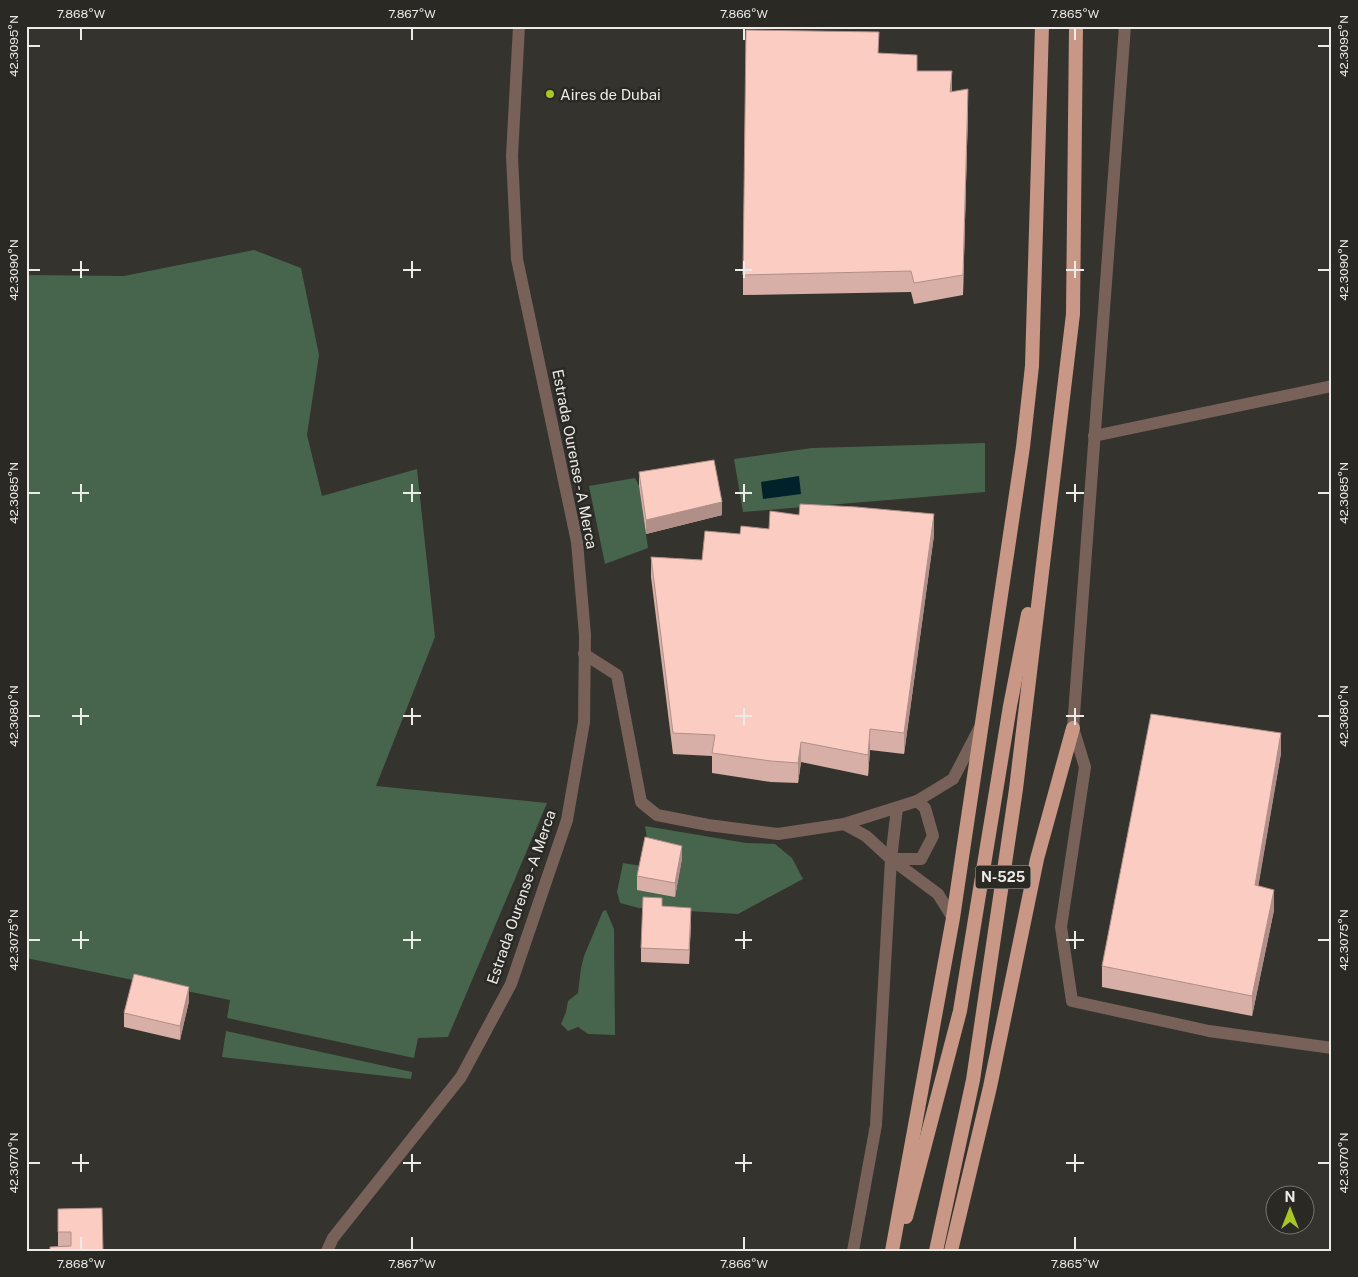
<svg xmlns="http://www.w3.org/2000/svg" width="1358" height="1277" viewBox="0 0 1358 1277" font-family="'Public Sans',sans-serif">
<rect width="100%" height="100%" fill="#34332e"/>
<g fill="#47644c">
<path d="M 254,250 L 301,268 L 319,355 L 307,435 L 322,496 L 417,469 L 435,637 L 376,786 L 547,803 L 448,1037 L 418,1038 L 414,1058 L 227,1018 L 230,1000 L 26,958 L 26,275 L 124,276 Z"/>
<path d="M 985,443 L 985,492 L 743,512 L 734,459 L 812,448 Z"/>
<path d="M 635,478 L 639,486 L 648,548 L 605,564 L 589,486 Z"/>
<path d="M 645,826 L 746,843 L 775,844 L 792,858 L 803,879 L 738,914 L 639,908 L 620,903 L 617,892 L 623,863 L 642,866 L 675,897 L 682,860 L 649,852 Z"/>
<path d="M 606,910 L 614,929 L 615,1035 L 588,1034 L 578,1027 L 568,1031 L 561,1024 L 566,1012 L 568,1001 L 578,993 L 581,968 L 584,956 L 603,911 Z"/>
<path d="M 226,1031 L 412,1072 L 411,1079 L 222,1057 Z"/>
</g>
<path fill="#01212b" d="M 799,476 L 801,494 L 763,499 L 761,482 Z"/>
<g fill="none" stroke-linecap="round" stroke-linejoin="round">
<g stroke="#786159" stroke-width="12">
<path d="M 1094,436 L 1332,386"/>
<path d="M 584,654 L 617,675 L 641,802 L 657,815 L 708,825 L 778,834 L 844,824 L 917,801 L 953,779 L 979,729"/>
<path d="M 1073,728 L 1085,767 L 1061,927 L 1072,1001 L 1209,1031 L 1332,1048"/>
<path d="M 844,824 L 866,836 L 891,859 L 938,894 L 953,918"/>
<path d="M 891,859 L 921,859 L 933,836 L 925,808 L 917,801"/>
<path d="M 853,1251 L 876,1125 L 891,859 L 897,808"/>
</g>
<g stroke="#786159" stroke-width="12">
<path d="M 1073,728 L 1125,26"/>
<path d="M 327,1251 L 333,1238 L 461,1077 L 511,984 L 567,820 L 584,722 L 585,635 L 577,542 L 517,259 L 512,156 L 519,26"/>
</g>
<g stroke="#c89786" stroke-width="14">
<path d="M 906,1217 L 960,1011 L 1010,706 L 1028,614"/>
<path d="M 892,1251 L 953,918 L 1023,447 L 1032,366 L 1042,26"/>
<path d="M 936,1251 L 973,1080 L 1016,789 L 1073,314 L 1076,26"/>
<path d="M 951,1251 L 990,1087 L 1037,859 L 1073,728"/>
</g>
</g>
<g fill="#d8afa7">
<path d="M 879,53 L 917,71 L 952,91 L 968,109 L 963,295 L 914,304 L 911,292 L 743,295 L 743,275 Z"/>
<path d="M 639,472 L 722,515 L 646,534 L 639,486 Z"/>
<path d="M 769,529 L 934,535 L 904,754 L 870,750 L 868,776 L 801,762 L 798,783 L 771,782 L 712,773 L 712,756 L 673,754 L 651,577 L 651,557 L 702,560 L 740,534 Z"/>
<path d="M 1281,753 L 1258,886 L 1274,910 L 1252,1016 L 1102,987 L 1102,966 Z"/>
<path d="M 682,859 L 675,897 L 637,890 L 637,876 Z"/>
<path d="M 662,906 L 691,922 L 689,964 L 641,962 L 641,948 Z"/>
<path d="M 189,1001 L 180,1040 L 124,1027 L 124,1013 Z"/>
<path d="M 102,1208 L 71,1246 L 58,1246 L 58,1209 Z"/>
</g>
<g fill="#b08f88">
<path d="M 952,71 L 952,92 L 950,92 Z"/>
<path d="M 968,89 L 968,109 L 963,295 L 963,275 Z"/>
<path d="M 722,502 L 722,515 L 646,534 L 646,520 Z"/>
<path d="M 934,514 L 934,535 L 904,754 L 904,733 Z"/>
<path d="M 870,729 L 870,750 L 868,776 L 868,755 Z"/>
<path d="M 1281,733 L 1281,753 L 1255,906 L 1255,885 Z"/>
<path d="M 801,742 L 801,762 L 798,783 L 798,763 Z"/>
<path d="M 682,846 L 682,859 L 675,897 L 675,883 Z"/>
<path d="M 1274,890 L 1274,910 L 1252,1016 L 1252,996 Z"/>
<path d="M 691,908 L 691,922 L 689,964 L 689,950 Z"/>
<path d="M 189,987 L 189,1001 L 180,1040 L 180,1026 Z"/>
</g>
<g fill="#fbccc2" stroke="#b08f88">
<path d="M 746,30 L 879,32 L 878,53 L 917,55 L 917,71 L 952,71 L 950,92 L 968,89 L 963,275 L 914,283 L 911,271 L 743,275 Z"/>
<path d="M 714,460 L 722,502 L 646,520 L 639,472 Z"/>
<path d="M 800,504 L 856,507 L 934,514 L 904,733 L 870,729 L 868,755 L 801,742 L 798,763 L 771,761 L 712,753 L 715,735 L 673,733 L 651,557 L 702,560 L 705,531 L 740,534 L 741,526 L 769,529 L 770,511 L 799,515 Z"/>
<path d="M 1151,714 L 1281,733 L 1255,885 L 1274,890 L 1252,996 L 1102,966 Z"/>
<path d="M 645,837 L 682,846 L 675,883 L 637,876 Z"/>
<path d="M 643,897 L 662,898 L 662,906 L 691,908 L 689,950 L 641,948 Z"/>
<path d="M 134,974 L 189,987 L 180,1026 L 124,1013 Z"/>
<path d="M 102,1208 L 103,1251 L 50,1251 L 50,1247 L 71,1246 L 71,1232 L 58,1232 L 58,1209 Z"/>
</g>
<path fill="none" stroke="#ecebe8" stroke-width="2" d="M 81,28 L 81,40M 412,28 L 412,40M 744,28 L 744,40M 1075,28 L 1075,40M 28,46 L 40,46M 1318,46 L 1330,46M 81,261 L 81,278M 412,261 L 412,278M 744,261 L 744,278M 1075,261 L 1075,278M 28,270 L 40,270M 72,270 L 89,270M 403,270 L 421,270M 735,270 L 752,270M 1066,270 L 1084,270M 1318,270 L 1330,270M 81,484 L 81,502M 412,484 L 412,502M 744,484 L 744,502M 1075,484 L 1075,502M 28,493 L 40,493M 72,493 L 89,493M 403,493 L 421,493M 735,493 L 752,493M 1066,493 L 1084,493M 1318,493 L 1330,493M 81,708 L 81,725M 412,708 L 412,725M 744,708 L 744,725M 1075,708 L 1075,725M 28,716 L 40,716M 72,716 L 89,716M 403,716 L 421,716M 735,716 L 752,716M 1066,716 L 1084,716M 1318,716 L 1330,716M 81,931 L 81,949M 412,931 L 412,949M 744,931 L 744,949M 1075,931 L 1075,949M 28,940 L 40,940M 72,940 L 89,940M 403,940 L 421,940M 735,940 L 752,940M 1066,940 L 1084,940M 1318,940 L 1330,940M 81,1154 L 81,1172M 412,1154 L 412,1172M 744,1154 L 744,1172M 1075,1154 L 1075,1172M 28,1163 L 40,1163M 72,1163 L 89,1163M 403,1163 L 421,1163M 735,1163 L 752,1163M 1066,1163 L 1084,1163M 1318,1163 L 1330,1163M 81,1237 L 81,1250M 412,1237 L 412,1250M 744,1237 L 744,1250M 1075,1237 L 1075,1250"/>
<circle fill="#a7c81f" stroke="#2a2924" stroke-width="2" cx="550" cy="94" r="5"/>
<g text-anchor="middle" dominant-baseline="central" stroke-width="5" stroke-linejoin="round" paint-order="stroke">
<rect fill="#2a2924" stroke="#b2b1ad" stroke-width="1" x="975.5" y="865.5" width="55" height="23" rx="4"/>
<g font-size="14" font-weight="bold" fill="#ecebe8">
<text x="1003" y="877">N-525</text>
</g>
<g font-size="15" fill="#ecebe8" stroke="#2a2924" text-anchor="start">
<text x="560" y="94">Aires de Dubai</text>
</g>
<g font-size="15" fill="#ecebe8" stroke="#2a2924">
<text transform="translate(575 459) rotate(79)">Estrada Ourense - A Merca</text>
<text transform="translate(521 897) rotate(-71)">Estrada Ourense - A Merca</text>
</g>
</g>
<rect width="1358" height="1277" fill="none" stroke="#2a2924" stroke-width="55"/>
<g transform="translate(1290 1210)"><circle r="24" fill="#2a2924" stroke="#787772"/>
<path d="M0-4L9 19L0 12L-9 19Z" fill="#a7c81f"/>
<text y="-8" font-size="14" font-weight="bold" text-anchor="middle" fill="#ecebe8">N</text>
</g>
<rect x="28" y="28" width="1302" height="1222" fill="none" stroke="#ecebe8" stroke-width="2"/>
<g font-size="12" text-anchor="middle" fill="#ecebe8">
<text x="81" y="18">7.868°W</text>
<text x="412" y="18">7.867°W</text>
<text x="744" y="18">7.866°W</text>
<text x="1075" y="18">7.865°W</text>
<text transform="translate(14 46) rotate(-90)" y="4">42.3095°N</text>
<text transform="translate(1344 46) rotate(-90)" y="4">42.3095°N</text>
<text transform="translate(14 270) rotate(-90)" y="4">42.3090°N</text>
<text transform="translate(1344 270) rotate(-90)" y="4">42.3090°N</text>
<text transform="translate(14 493) rotate(-90)" y="4">42.3085°N</text>
<text transform="translate(1344 493) rotate(-90)" y="4">42.3085°N</text>
<text transform="translate(14 716) rotate(-90)" y="4">42.3080°N</text>
<text transform="translate(1344 716) rotate(-90)" y="4">42.3080°N</text>
<text transform="translate(14 940) rotate(-90)" y="4">42.3075°N</text>
<text transform="translate(1344 940) rotate(-90)" y="4">42.3075°N</text>
<text transform="translate(14 1163) rotate(-90)" y="4">42.3070°N</text>
<text transform="translate(1344 1163) rotate(-90)" y="4">42.3070°N</text>
<text x="81" y="1268">7.868°W</text>
<text x="412" y="1268">7.867°W</text>
<text x="744" y="1268">7.866°W</text>
<text x="1075" y="1268">7.865°W</text>
</g>
</svg>
